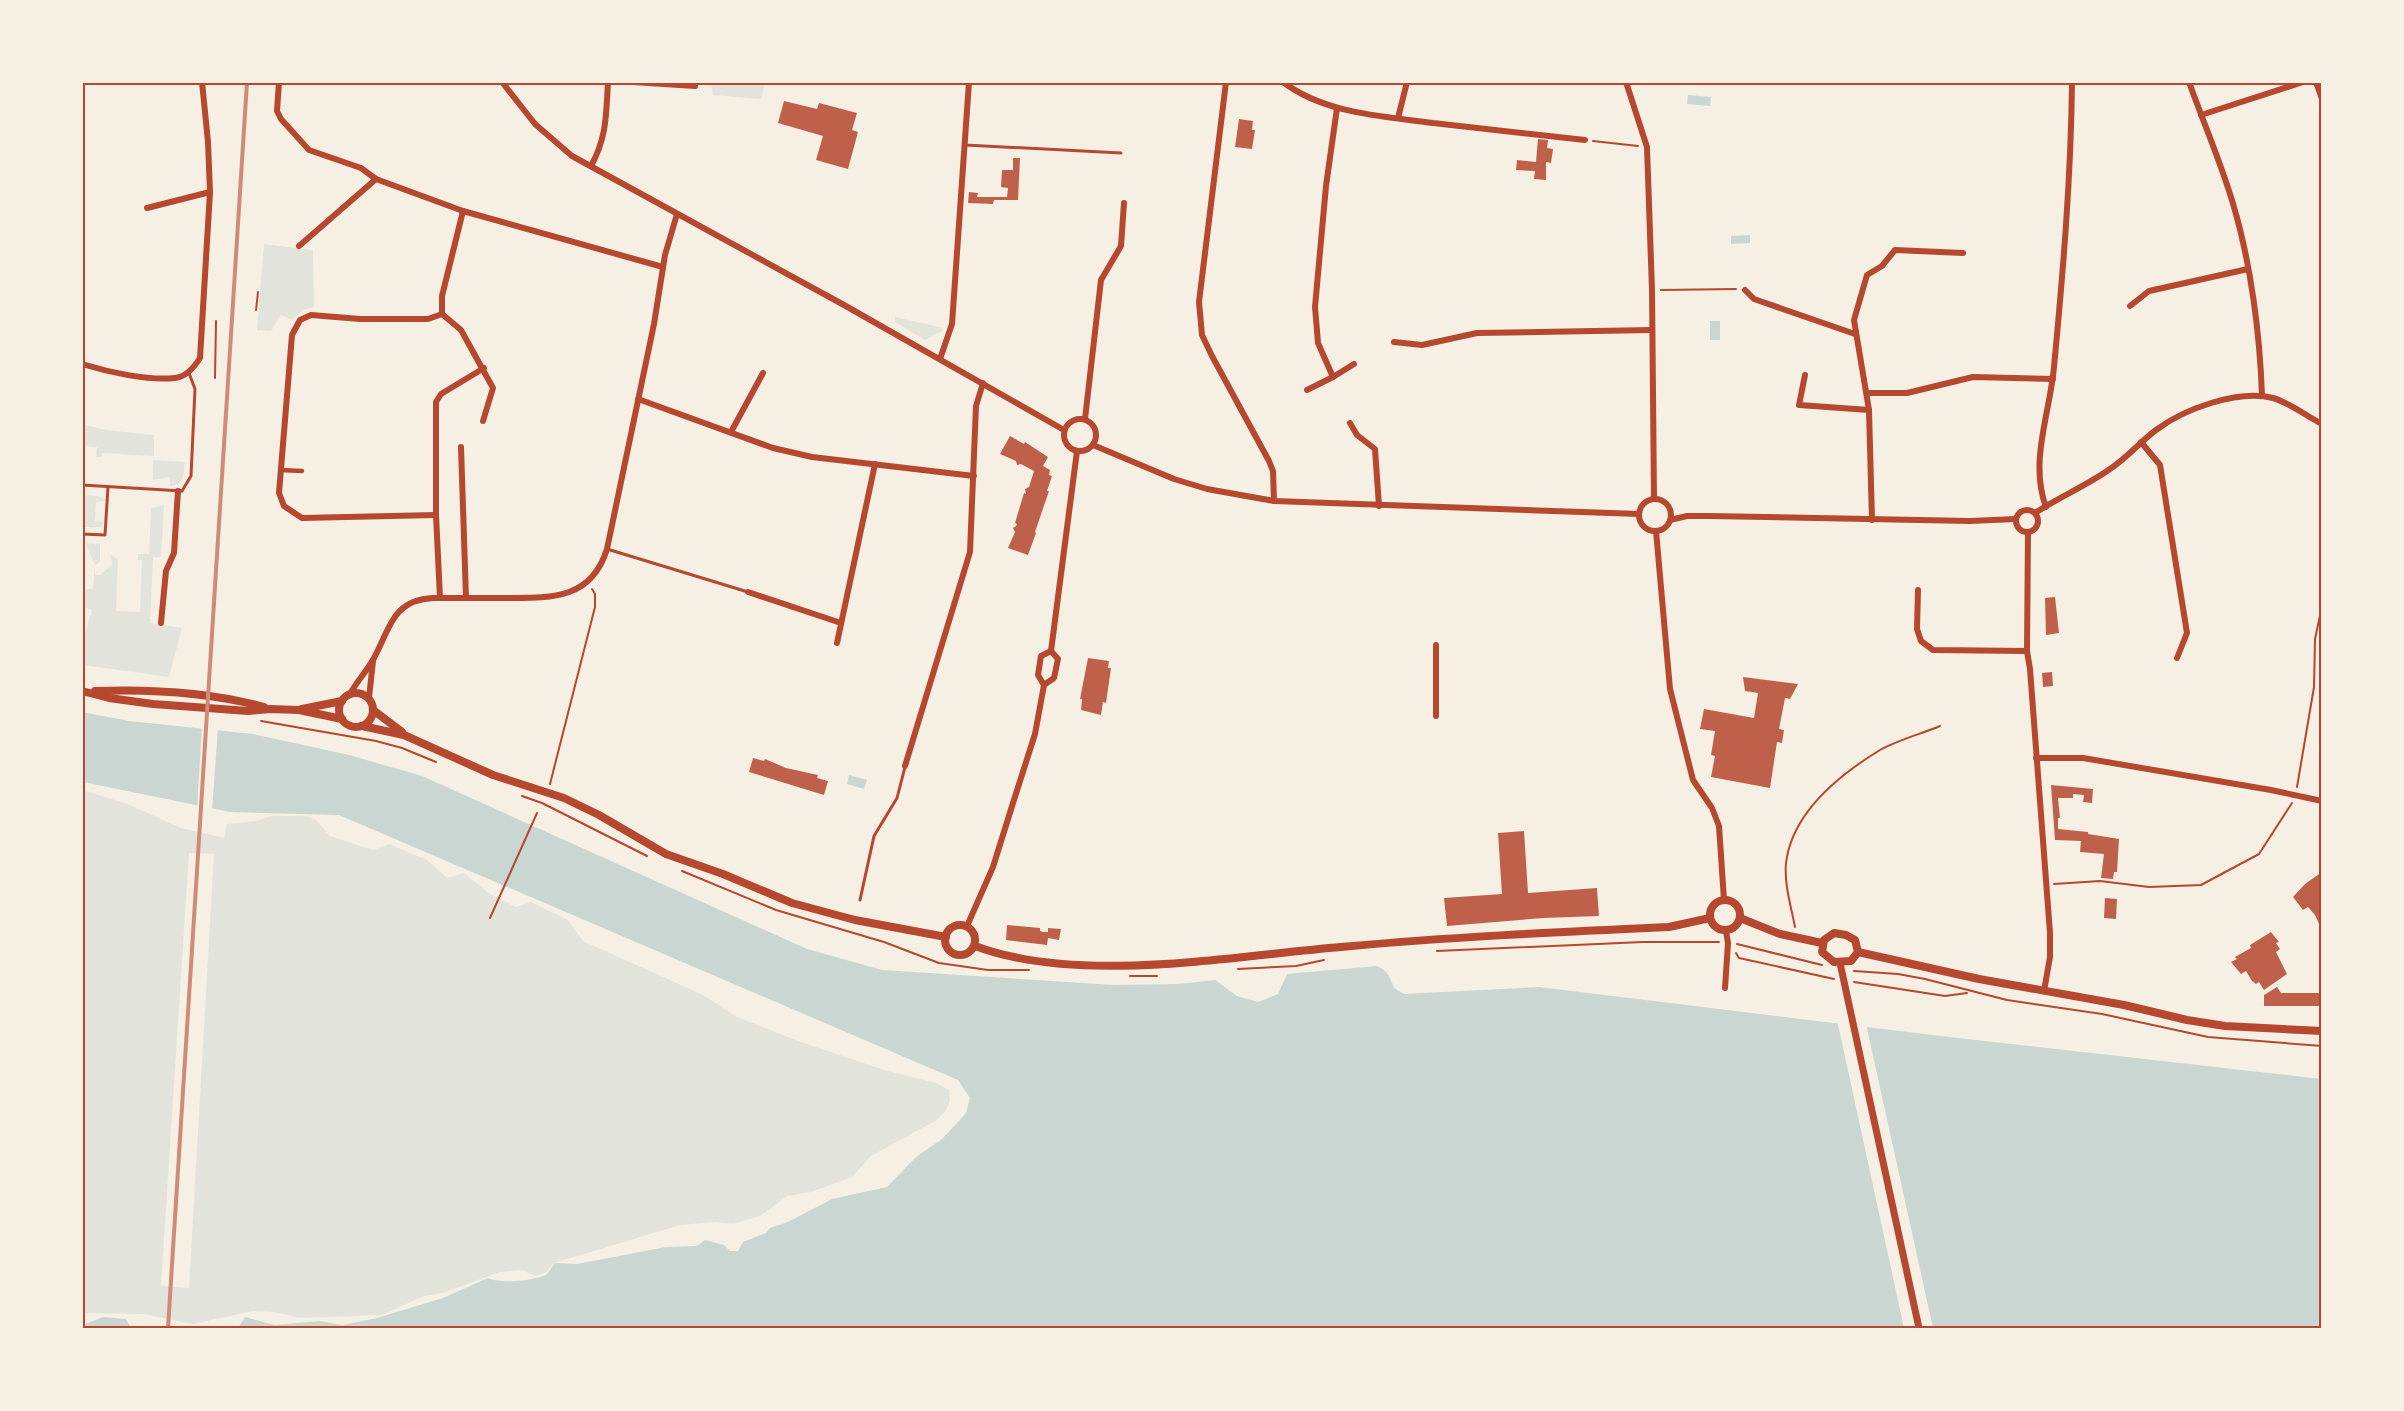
<svg xmlns="http://www.w3.org/2000/svg" width="2404" height="1411" viewBox="0 0 2404 1411" font-family="'Alegreya Sans',sans-serif">
<rect width="100%" height="100%" fill="#f6efe4"/>
<g fill="#e2e4dc" fill-rule="evenodd">
<path d="M 711,83 L 711,82 L 765,83 L 761,99 L 713,95 Z"/>
<path d="M 264,244 L 313,250 L 314,307 L 303,310 L 292,320 L 281,315 L 271,331 L 257,330 Z"/>
<path d="M 895,317 L 943,328 L 942,331 L 925,340 L 895,322 Z"/>
<path d="M 82,424 L 106,430 L 154,435 L 154,456 L 102,453 L 102,457 L 96,457 L 97,447 L 83,446 Z"/>
<path d="M 153,460 L 185,462 C 184,473 184,485 170,486 L 170,477 L 153,480 Z"/>
<path d="M 83,495 L 97,496 L 105,499 L 105,501 L 96,502 L 95,521 L 104,522 L 101,527 L 83,527 Z"/>
<path d="M 164,505 L 161,557 L 153,557 L 150,623 L 182,628 L 169,677 L 83,665 L 83,640 L 92,610 L 83,607 L 83,581 L 83,589 L 93,589 L 95,565 L 85,543 L 100,544 L 100,562 L 95,565 L 95,575 L 100,575 L 112,565 L 111,555 L 118,559 L 116,611 L 140,612 L 142,560 L 138,560 L 138,554 L 149,554 L 151,508 Z"/>
<path d="M 83,790 L 130,805 L 181,828 L 224,838 L 227,824 L 256,821 L 272,816 L 307,816 L 316,820 L 330,836 L 373,850 L 389,844 L 427,860 L 447,878 L 464,873 L 490,894 L 516,907 L 531,902 L 568,920 L 583,941 L 703,995 L 737,1017 L 798,1041 L 884,1070 L 936,1083 L 949,1090 L 950,1101 L 945,1112 L 935,1121 L 871,1156 L 852,1177 L 811,1192 L 787,1196 L 760,1216 L 733,1224 L 716,1222 L 680,1225 L 554,1263 L 545,1273 L 535,1276 L 523,1270 L 500,1272 L 443,1293 L 424,1296 L 382,1315 L 299,1318 L 275,1312 L 253,1311 L 193,1324 L 144,1314 L 83,1313 ZM 189,853 L 214,854 L 189,1288 L 161,1286 Z"/>
</g>
<g fill="#c9d6d2">
<path d="M 1688,95 L 1711,97 L 1710,106 L 1687,104 Z"/>
<path d="M 1750,235 L 1750,243 L 1731,244 L 1731,236 Z"/>
<rect x="1710" y="321" width="10" height="19"/>
<path d="M 82,712 L 129,721 L 253,734 L 349,755 L 422,776 L 807,949 L 882,970 L 1114,985 L 1179,984 L 1215,980 L 1237,996 L 1258,1002 L 1278,994 L 1287,974 L 1377,966 C 1388,971 1390,977 1394,988 L 1404,994 L 1539,987 L 1949,1037 L 2321,1079 L 2321,1328 L 238,1328 L 245,1317 L 275,1325 L 319,1321 L 343,1325 L 377,1318 L 443,1298 L 488,1278 C 499,1284 534,1281 546,1275 C 549,1272 552,1267 555,1263 L 577,1264 L 666,1247 L 697,1246 L 705,1240 L 724,1245 L 730,1251 L 738,1251 L 743,1242 L 766,1233 L 770,1228 L 788,1222 L 832,1199 L 887,1187 L 916,1157 L 942,1139 L 958,1122 L 966,1113 L 970,1098 L 958,1080 L 339,815 L 230,812 L 83,782 Z"/>
<path d="M 849,775 L 867,780 L 864,789 L 847,784 Z"/>
<path d="M 103,1317 L 126,1319 L 131,1328 L 83,1328 L 83,1325 Z"/>
</g>
<g fill="#f6efe4">
<path d="M 202,726 L 218,728 L 212,811 L 197,808 Z"/>
<path d="M 1837,1020 L 1866,1024 L 1933,1328 L 1904,1328 Z"/>
</g>
<g fill="#bf614a">
<path d="M 784,101 L 817,109 L 819,103 L 857,113 L 852,130 L 858,132 L 848,169 L 816,160 L 823,136 L 778,123 Z"/>
<path d="M 1239,119 L 1253,121 L 1252,130 L 1255,130 L 1252,149 L 1235,147 Z"/>
<path d="M 1538,139 L 1548,140 L 1547,148 L 1553,149 L 1551,163 L 1546,162 L 1546,180 L 1534,179 L 1535,171 L 1516,170 L 1517,160 L 1536,162 Z"/>
<path d="M 1013,158 L 1020,158 L 1018,200 L 994,200 L 993,204 L 968,203 L 969,192 L 978,193 L 977,197 L 1007,197 L 1008,188 L 1001,187 L 1002,170 L 1013,170 Z"/>
<path d="M 1010,436 L 1024,444 L 1025,442 L 1048,457 L 1043,466 L 1050,470 L 1049,475 L 1052,476 L 1047,491 L 1049,491 L 1035,532 L 1036,533 L 1028,555 L 1008,548 L 1015,532 L 1013,528 L 1016,526 L 1017,524 L 1015,523 L 1024,493 L 1026,494 L 1025,489 L 1029,487 L 1034,471 L 1021,464 L 1017,465 L 1016,461 L 1000,454 Z"/>
<path d="M 2055,597 L 2059,633 L 2046,635 L 2045,598 Z"/>
<path d="M 1088,658 L 1109,661 L 1108,668 L 1111,668 L 1106,703 L 1103,702 L 1101,715 L 1081,710 L 1082,699 L 1080,699 Z"/>
<path d="M 2052,672 L 2053,686 L 2043,687 L 2042,673 Z"/>
<path d="M 1743,677 L 1798,684 L 1790,699 L 1785,698 L 1779,729 L 1784,730 L 1782,743 L 1777,742 L 1770,788 L 1711,777 L 1715,756 L 1711,755 L 1715,731 L 1700,729 L 1704,709 L 1754,718 L 1758,693 L 1745,691 Z"/>
<path d="M 753,758 L 764,761 L 765,759 L 786,768 L 818,775 L 817,778 L 828,781 L 824,795 L 749,772 Z"/>
<path d="M 2051,785 L 2093,789 L 2092,803 L 2083,802 L 2084,795 L 2073,794 L 2073,798 L 2058,798 L 2060,818 L 2058,818 L 2058,829 L 2088,832 L 2088,834 L 2119,839 L 2117,872 L 2114,872 L 2113,879 L 2101,878 L 2104,854 L 2080,852 L 2081,841 L 2055,840 Z"/>
<path d="M 1524,831 L 1528,893 L 1597,888 L 1599,916 L 1543,918 L 1447,926 L 1444,898 L 1502,894 L 1498,833 Z"/>
<path d="M 2322,872 L 2322,925 L 2320,926 L 2315,915 L 2308,907 L 2303,910 L 2293,897 L 2305,884 Z"/>
<path d="M 2105,898 L 2117,899 L 2116,919 L 2104,918 Z"/>
<path d="M 1007,925 L 1040,928 L 1040,931 L 1043,932 L 1048,932 L 1048,928 L 1061,929 L 1059,940 L 1048,938 L 1047,945 L 1006,940 Z"/>
<path d="M 2271,932 L 2279,942 L 2276,943 L 2280,949 L 2276,952 L 2287,974 L 2264,990 L 2259,982 L 2256,984 L 2252,981 L 2246,971 L 2241,974 L 2231,962 L 2237,959 L 2235,957 L 2251,948 L 2250,945 Z"/>
<path d="M 2277,987 L 2281,993 L 2322,993 L 2322,1006 L 2264,1006 L 2264,995 Z"/>
</g>
<g fill="none" stroke-linecap="round" stroke-linejoin="round">
<g stroke="#b5482f" stroke-width="2">
<path d="M 82,85 L 85,82"/>
<path d="M 1593,141 L 1638,146"/>
<path d="M 1661,290 L 1736,289"/>
<path d="M 256,310 L 258,292"/>
<path d="M 215,378 L 216,321"/>
<path d="M 261,721 L 376,741 L 402,748 L 436,762"/>
<path d="M 550,784 L 595,607 L 595,594 L 592,589"/>
<path d="M 2297,787 L 2314,687 L 2315,639 L 2322,606"/>
<path d="M 522,796 L 542,803 L 647,856"/>
<path d="M 682,871 L 776,910 L 884,942 L 939,963 L 988,970 L 1029,970"/>
<path d="M 2054,884 L 2100,881 L 2149,887 L 2201,885 L 2259,854 L 2292,803"/>
<path d="M 490,918 L 537,813"/>
<path d="M 1795,927 C 1791,906 1784,884 1786,863 C 1792,813 1839,775 1880,750 C 1898,740 1921,734 1940,726"/>
<path d="M 1737,944 L 1822,965"/>
<path d="M 1437,951 L 1643,942 L 1719,942"/>
<path d="M 1736,953 L 1739,958 L 1834,979"/>
<path d="M 1238,969 L 1296,966 L 1324,960"/>
<path d="M 1854,971 L 1898,974 L 1925,979 L 2007,1000 L 2102,1014 L 2208,1037 L 2322,1046"/>
<path d="M 1130,976 L 1157,976"/>
<path d="M 1854,982 L 1945,996 L 1967,993"/>
</g>
<g stroke="#b5482f" stroke-width="3">
<path d="M 965,145 L 1121,153"/>
<path d="M 82,485 L 182,491 L 191,476 L 195,389 L 189,373"/>
<path d="M 82,534 L 105,535 L 108,487"/>
<path d="M 607,549 L 748,592"/>
<path d="M 860,900 L 874,836 L 897,798 L 905,767"/>
</g>
<path stroke="#b5482f" stroke-width="4.5" d="M 281,470 L 302,471"/>
<g stroke="#b5482f" stroke-width="6">
<path d="M 279,82 L 277,111 L 281,119 L 309,150 L 361,168 L 376,179 L 463,211 L 663,267"/>
<path d="M 502,82 L 535,124 L 572,156 L 844,305 L 1064,430"/>
<path d="M 633,82 L 695,86"/>
<path d="M 1226,82 L 1199,302 L 1202,335 L 1212,356 L 1269,461 L 1273,471 L 1274,501"/>
<path d="M 1283,82 C 1325,114 1383,116 1433,123 C 1483,129 1534,134 1585,140"/>
<path d="M 1626,82 L 1647,147 L 1652,290 L 1654,499"/>
<path d="M 2189,82 C 2204,124 2222,165 2234,207 C 2251,265 2260,335 2262,396"/>
<path d="M 2316,82 L 2322,99"/>
<path d="M 2201,115 L 2303,82"/>
<path d="M 1398,118 L 1407,82"/>
<path d="M 591,166 C 607,137 606,115 608,82"/>
<path d="M 147,208 L 210,192"/>
<path d="M 299,246 L 376,179"/>
<path d="M 1745,290 L 1754,299 L 1855,334"/>
<path d="M 2130,306 L 2149,291 L 2248,269"/>
<path d="M 442,314 L 461,330 L 493,388 L 483,421"/>
<path d="M 442,314 L 442,296 L 463,211"/>
<path d="M 1394,342 L 1422,345 L 1477,333 L 1652,330"/>
<path d="M 940,359 L 952,324 L 969,82"/>
<path d="M 82,364 C 108,372 148,381 175,378 C 186,377 195,366 200,358 L 210,192 L 208,142 L 202,82"/>
<path d="M 1805,375 L 1799,405 L 1869,410"/>
<path d="M 1333,377 L 1354,364"/>
<path d="M 1307,390 L 1333,377 L 1318,343 L 1315,307 L 1326,186 L 1337,108"/>
<path d="M 1868,393 L 1907,393 L 1973,377 L 2053,379"/>
<path d="M 638,399 L 773,448 L 812,457 L 974,476"/>
<circle cx="1080" cy="435" r="16"/>
<path d="M 1085,419 L 1101,280 L 1121,246 L 1124,203"/>
<path d="M 1350,423 L 1357,435 L 1375,449 L 1379,506"/>
<path d="M 731,432 L 763,373"/>
<path d="M 2141,442 L 2160,465 L 2187,633 L 2177,658"/>
<path d="M 1093,445 L 1174,479 L 1207,489 L 1274,501 L 1639,514"/>
<path d="M 461,447 L 466,598"/>
<circle cx="1655" cy="515" r="16"/>
<path d="M 2046,507 C 2029,462 2050,413 2054,367 C 2063,272 2071,178 2072,82"/>
<circle cx="2027" cy="521" r="11"/>
<path d="M 2035,513 C 2059,497 2086,486 2110,469 C 2127,458 2140,442 2156,430 C 2184,409 2238,389 2273,398 C 2290,403 2306,416 2322,424"/>
<path d="M 436,515 L 302,518 L 284,506 L 279,493 L 292,335 L 300,320 L 311,315 L 360,319 L 428,319 L 442,314"/>
<path d="M 1670,520 L 1687,516 L 1709,516 L 1970,521 L 2016,519"/>
<path d="M 1872,520 L 1869,410 L 1854,320 L 1867,275 L 1882,266 L 1895,250 L 1963,253"/>
<path d="M 1656,531 L 1670,689 L 1693,780 L 1712,808 L 1719,826 L 1724,900"/>
<path d="M 2028,532 L 2027,651 L 2030,669 L 2050,933 L 2050,957 L 2044,991"/>
<path d="M 1918,590 L 1917,629 L 1921,641 L 1933,650 L 2027,651"/>
<path d="M 748,592 L 841,623"/>
<path d="M 440,598 L 436,515 L 436,402 L 441,394 L 484,368"/>
<path d="M 161,623 L 166,571 L 174,553 L 178,491"/>
<path d="M 837,643 L 875,464"/>
<path d="M 1436,645 L 1436,716"/>
<path d="M 1044,685 L 1054,678 L 1058,659 L 1051,651 L 1077,451"/>
<path d="M 350,694 C 357,681 367,671 374,658 C 390,629 392,600 433,598 C 456,598 480,598 503,598 C 549,598 591,601 607,549 L 654,324 L 665,255 L 677,214"/>
<path d="M 369,698 L 373,661"/>
<path d="M 2036,758 L 2083,758 L 2271,790 L 2322,801"/>
<path d="M 905,766 L 970,552 L 976,406 L 983,383"/>
<path d="M 967,926 L 993,867 L 1013,803 L 1035,734 L 1044,685 L 1038,675 L 1041,656 L 1051,651"/>
<path d="M 1725,988 L 1728,943 L 1726,931"/>
</g>
<path stroke="#b5482f" stroke-width="7" d="M 1840,963 L 1919,1328"/>
<g stroke="#b5482f" stroke-width="8">
<path d="M 82,691 L 109,698 L 153,704 L 248,711 L 270,709 L 299,710 L 342,719"/>
<path d="M 95,691 C 151,689 209,692 264,707"/>
<circle cx="356" cy="710" r="17"/>
<path d="M 302,709 L 342,701"/>
<path d="M 373,710 L 402,732"/>
<path d="M 362,726 L 404,735 L 493,775 L 564,798 L 599,815 L 666,854 L 723,874 L 792,903 L 855,920 L 946,937"/>
<circle cx="1725" cy="915" r="15"/>
<path d="M 1740,918 L 1780,934 L 1822,943"/>
<circle cx="960" cy="940" r="15"/>
<path d="M 1834,933 L 1846,935 L 1855,940 L 1858,952 L 1851,961 L 1834,962 L 1822,952 L 1824,940 Z"/>
<path d="M 975,946 C 1079,985 1231,956 1341,947 C 1450,937 1559,932 1669,927 L 1710,918"/>
<path d="M 1858,952 L 1979,979 L 2124,1005 L 2187,1020 L 2225,1026 L 2322,1031"/>
</g>
<path stroke="#cf8b77" stroke-width="4" d="M 168,1328 L 247,82"/>
</g>
<rect width="2404" height="1411" fill="none" stroke="#f6efe4" stroke-width="168"/>
<rect x="84" y="84" width="2236" height="1243" fill="none" stroke="#b5482f" stroke-width="2"/>
</svg>
